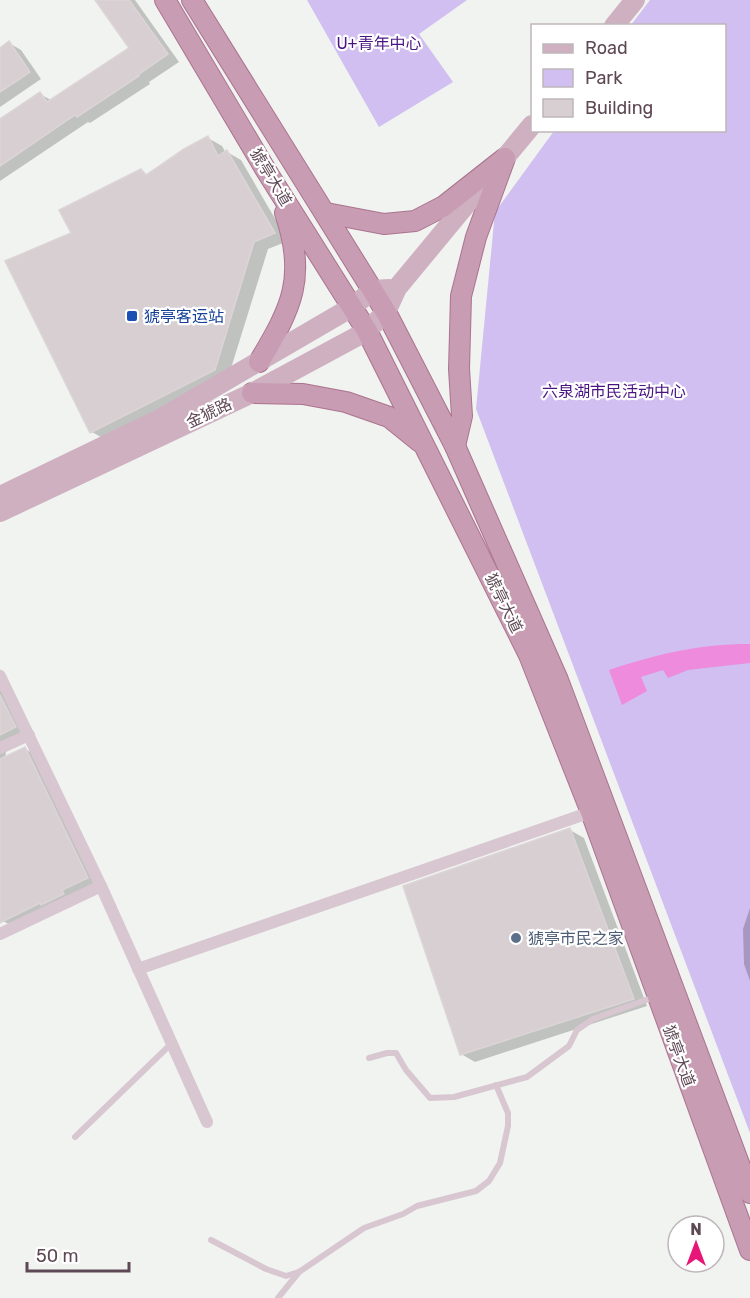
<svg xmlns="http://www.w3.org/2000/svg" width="750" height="1298" viewBox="0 0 750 1298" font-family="Rubik,'Noto Sans SC',sans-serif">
<rect width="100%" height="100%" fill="#f0f3f0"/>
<g fill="#d0bff0">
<path d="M 307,0 L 467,0 L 419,34 L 453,82 L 379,127 Z"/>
<path d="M 650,0 L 750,0 L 750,1133 L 476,409 L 495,212 L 554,131 L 724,130 L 724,26 L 631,25 Z"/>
</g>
<path fill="#ee8bdc" d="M 750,644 L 750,663 L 688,670 L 668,678 L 663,670 L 641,677 L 647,691 L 622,705 L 609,670 C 657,654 699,644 750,644 Z"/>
<g fill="#0003">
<path d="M 97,0 L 135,0 L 179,62 L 149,82 L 150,84 L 90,123 L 88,122 L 0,181 L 0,121 L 40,94 L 51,100 L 131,49 Z"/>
<path d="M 9,43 L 21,50 L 41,79 L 0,107 L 0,49 Z"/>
<path d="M 208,138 L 222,146 L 226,153 L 227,152 L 241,160 L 288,241 L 268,249 L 228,378 L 106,440 L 92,432 L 73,233 L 141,171 L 149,176 Z"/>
<path d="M 0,669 L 27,735 L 6,752 L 5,758 L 25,749 L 38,756 L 100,885 L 16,928 L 3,921 L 0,915 Z"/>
<path d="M 570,830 L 584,838 L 647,1006 L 475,1062 L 461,1054 Z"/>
<path d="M 750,908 L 750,981 L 744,964 L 743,929 Z"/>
</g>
<g fill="#d8cfd3" stroke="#dcd4d7" stroke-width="1.5">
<path d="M 95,0 L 129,0 L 168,54 L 138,75 L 139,76 L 77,117 L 75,115 L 0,166 L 0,119 L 40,92 L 47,102 L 129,48 Z"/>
<path d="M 9,41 L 30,72 L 0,92 L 0,48 Z"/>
<path d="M 208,136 L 218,156 L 227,150 L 275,233 L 254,242 L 215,370 L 90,433 L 5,261 L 71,233 L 59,210 L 141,169 L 146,175 L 184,149 Z"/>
<path d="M 0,695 L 16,727 L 0,735 Z"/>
<path d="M 25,747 L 88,878 L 62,890 L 64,894 L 41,905 L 40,903 L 0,923 L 0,759 Z"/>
<path d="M 570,828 L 634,999 L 460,1055 L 403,886 Z"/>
</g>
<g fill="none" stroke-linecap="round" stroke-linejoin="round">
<defs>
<g id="trunk">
<path d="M 165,0 L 267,172 L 367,331 L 529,655 L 591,812 L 750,1250"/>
<path d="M 192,0 L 386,312 L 455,446 L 558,680 L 750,1193"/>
<path d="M 326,213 L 384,224 L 415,221 L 444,206 L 505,158 L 476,237 L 461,296 L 459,369 L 462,416 L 455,446"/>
<path d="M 259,362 C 292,307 307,277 285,213"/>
<path d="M 252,393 L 303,394 L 346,402 L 389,417 L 420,442"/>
</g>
</defs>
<use href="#trunk" stroke="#ac738f" stroke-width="22"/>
<g stroke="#d8c7d0" stroke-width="6">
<path d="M 369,1058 L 387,1053 L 396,1053 L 406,1070 L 430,1098 L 454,1097 L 527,1077 L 569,1046 L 577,1030 L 593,1019 L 654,997"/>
<path d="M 75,1137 L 171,1044"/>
<path d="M 211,1240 L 266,1269 L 286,1276 L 299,1272 L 364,1228 L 403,1214 L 417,1206 L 476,1191 L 489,1181 L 500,1163 L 508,1126 L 508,1113 L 496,1085"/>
<path d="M 278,1298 L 299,1272"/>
</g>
<g stroke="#d8c7d0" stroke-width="12">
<path d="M 0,676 L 101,886 L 207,1122"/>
<path d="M 0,748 L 29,735"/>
<path d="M 0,934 L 101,886"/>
<path d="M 138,969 L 591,812"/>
</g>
<g stroke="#cfb0c1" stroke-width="20">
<path d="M 614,26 L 635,0"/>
<path d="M 0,496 L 160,419 L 352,307 L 373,290 L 389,289"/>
<path d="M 0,512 L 252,393 L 367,331 L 386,312 L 397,288 L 532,125"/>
</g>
<use href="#trunk" stroke="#c89cb2" stroke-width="20"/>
</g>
<rect fill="#1a4fb4" stroke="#fff" stroke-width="2" x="126" y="310" width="12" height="12" rx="3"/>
<circle fill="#5c6f8a" stroke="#fff" stroke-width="2" cx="516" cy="938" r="6"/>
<g text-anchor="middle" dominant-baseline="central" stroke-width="4.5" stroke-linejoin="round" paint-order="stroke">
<g font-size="16" fill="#491583" stroke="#fff">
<text x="379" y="43">U+青年中心</text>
<text x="614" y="391">六泉湖市民活动中心</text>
</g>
<g font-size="16" fill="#5e4854" stroke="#fff">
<text transform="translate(271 177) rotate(59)">猇亭大道</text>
<text transform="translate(209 413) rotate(-25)">金猇路</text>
<text transform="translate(504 603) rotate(64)">猇亭大道</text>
<text transform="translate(679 1056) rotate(70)">猇亭大道</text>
</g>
<g font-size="16" fill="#164399" stroke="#fff" text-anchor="start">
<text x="144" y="316">猇亭客运站</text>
</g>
<g font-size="16" fill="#4e5e75" stroke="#fff" text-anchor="start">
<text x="528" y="938">猇亭市民之家</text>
</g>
</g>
<rect x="531" y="24" width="195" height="108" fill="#ffffff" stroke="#bfb6bb" stroke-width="1.5"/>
<rect x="543" y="44" width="30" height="9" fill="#cfb0c1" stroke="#bfb6bb" stroke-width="1.5"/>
<text x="585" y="54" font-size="18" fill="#5e4854">Road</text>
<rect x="543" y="69" width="30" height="18" fill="#d0bff0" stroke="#bfb6bb" stroke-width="1.5"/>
<text x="585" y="84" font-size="18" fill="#5e4854">Park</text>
<rect x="543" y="99" width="30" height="18" fill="#d8cfd3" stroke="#bfb6bb" stroke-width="1.5"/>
<text x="585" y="114" font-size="18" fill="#5e4854">Building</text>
<g transform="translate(696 1244)"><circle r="28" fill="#ffffff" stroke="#bfb6bb" stroke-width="1.5"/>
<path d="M0-4.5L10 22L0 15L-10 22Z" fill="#e81678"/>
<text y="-9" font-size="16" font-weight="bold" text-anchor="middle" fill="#5e4854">N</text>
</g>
<path d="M27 1262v9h102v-9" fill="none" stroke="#5e4854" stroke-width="3"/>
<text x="36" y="1262" font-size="18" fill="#5e4854" stroke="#ffffff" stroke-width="4.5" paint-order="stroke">50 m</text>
</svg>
